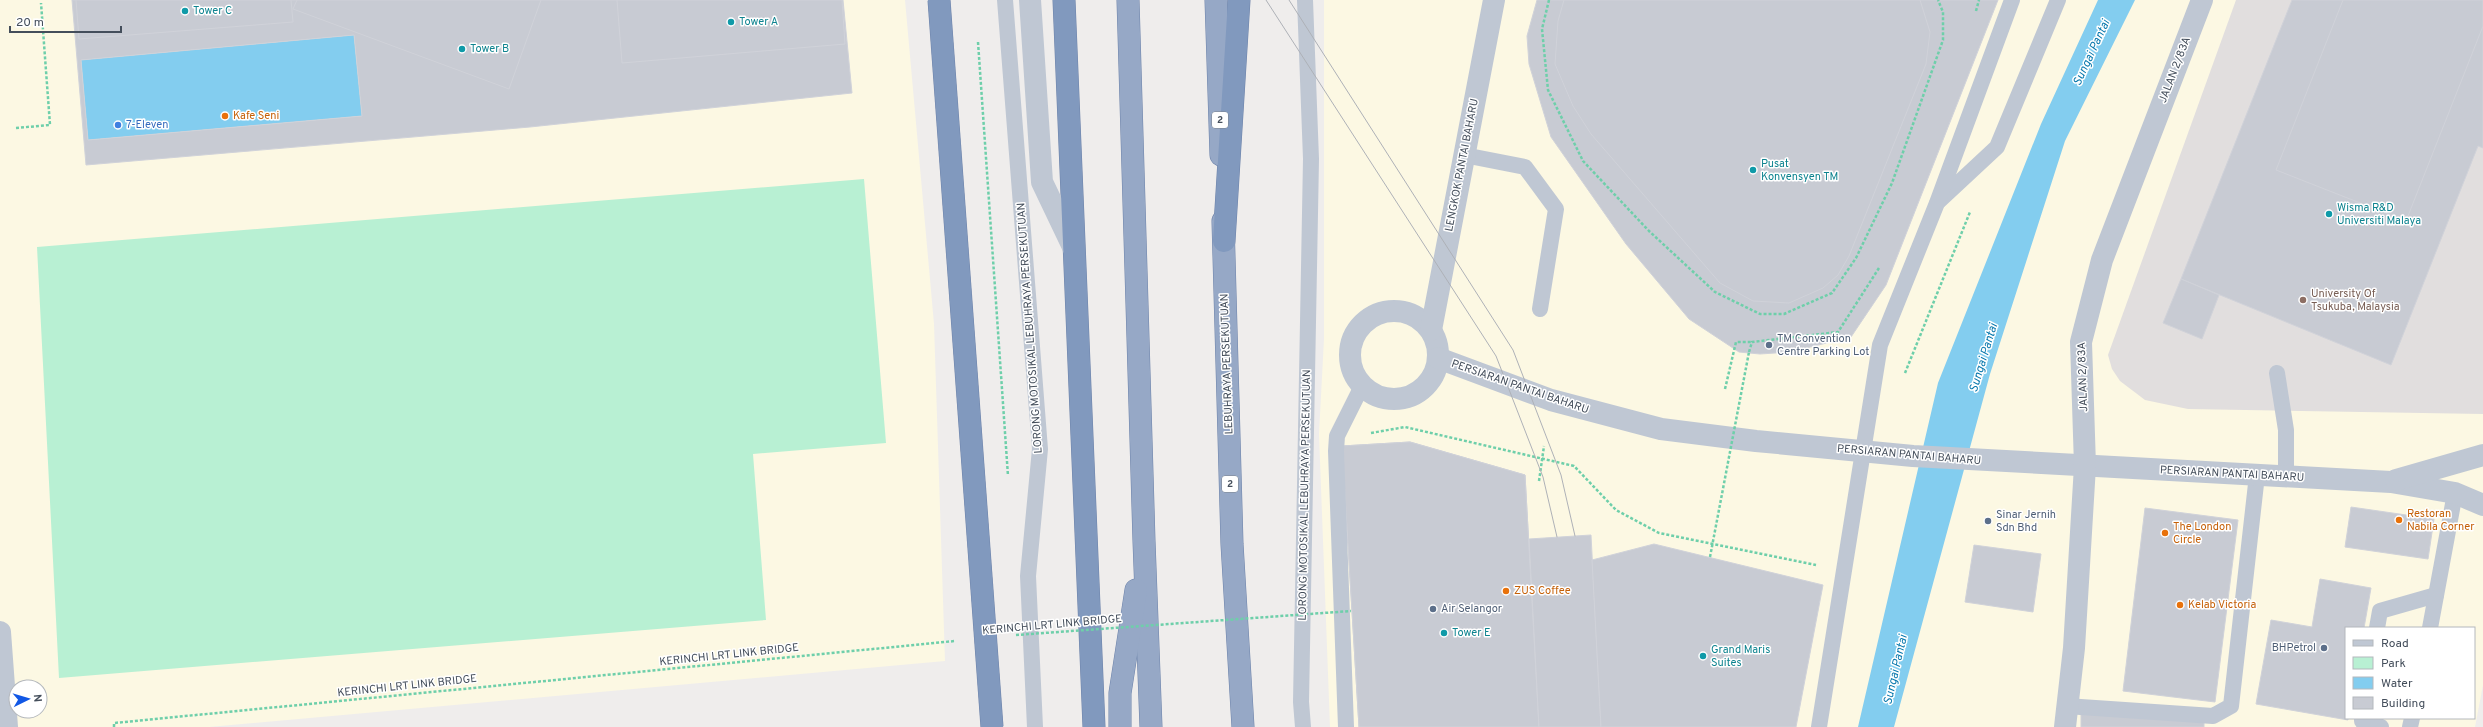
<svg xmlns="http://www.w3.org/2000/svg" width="2483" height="727" viewBox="0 0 2483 727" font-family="Overpass,sans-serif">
<rect width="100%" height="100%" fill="#efedec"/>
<g fill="#fcf8e3" fill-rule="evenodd">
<path d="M 0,0 L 905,0 L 934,324 L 945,661 L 209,727 L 0,727 ZM 16,687 L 40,687 L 40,711 L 16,711 Z"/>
<path d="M 1324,0 L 2483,0 L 2483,685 L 2475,727 L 1330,727 L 1319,434 L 1324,339 ZM 2346,628 L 2474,628 L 2474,718 L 2346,718 Z"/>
</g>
<path fill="#e1dede" d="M 2236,0 L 2483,0 L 2483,414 L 2188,409 L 2145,400 L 2120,381 L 2112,369 L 2108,355 Z"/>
<path fill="#b8f0d3" d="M 864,179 L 886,443 L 753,454 L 766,620 L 59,678 L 37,247 Z"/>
<g fill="#83cdef">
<path d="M 2098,0 L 2135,0 L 2065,141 L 1990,374 L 1894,727 L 1858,727 L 1938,383 L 2041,124 Z"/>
<path d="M 354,35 L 362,116 L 88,140 L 81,60 Z"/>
</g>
<g fill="#c8cbd3" stroke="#d0d2d9" fill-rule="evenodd">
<path d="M 72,0 L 843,0 L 852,93 L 530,127 L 86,165 ZM 354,35 L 362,116 L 88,140 L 81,60 Z"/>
<path d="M 76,0 L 291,0 L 293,22 L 79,39 Z"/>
<path d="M 297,0 L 541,0 L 509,89 L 293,9 Z"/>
<path d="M 617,0 L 842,0 L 845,44 L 622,63 Z"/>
<path d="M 1537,0 L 1998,0 L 1886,285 L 1851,337 L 1790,352 L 1760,354 L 1739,352 L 1689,319 L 1626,244 L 1551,137 L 1529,64 L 1527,36 Z"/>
<path d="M 1564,0 L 1920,0 L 1930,32 L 1926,64 L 1849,256 L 1838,275 L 1823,288 L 1789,303 L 1753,301 L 1720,283 L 1591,134 L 1573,106 L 1555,64 L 1558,21 Z"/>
<path d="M 2292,0 L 2483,0 L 2483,148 L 2478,146 L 2391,365 L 2181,279 Z"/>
<path d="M 2343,0 L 2483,0 L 2483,26 L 2406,221 L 2276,170 Z"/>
<path d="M 2181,279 L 2219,295 L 2202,339 L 2163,323 Z"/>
<path d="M 1410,442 L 1525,475 L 1539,727 L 1359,727 L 1342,446 Z"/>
<path d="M 1410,442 L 1525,475 L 1539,727 L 1359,727 L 1342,446 Z"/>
<path d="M 2351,507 L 2434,519 L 2428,559 L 2345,547 Z"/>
<path d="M 2145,508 L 2238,520 L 2215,702 L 2123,691 Z"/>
<path d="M 1591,535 L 1601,727 L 1539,727 L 1529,539 Z"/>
<path d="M 1654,544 L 1823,585 L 1796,727 L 1601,727 L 1592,560 Z"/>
<path d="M 1974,545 L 2041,554 L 2033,612 L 1965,602 Z"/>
<path d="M 2320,579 L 2371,588 L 2364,628 L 2346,628 L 2346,718 L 2348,718 L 2348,720 L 2256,704 L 2271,620 L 2312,627 Z"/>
<path d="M 2081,714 L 2204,721 L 2204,727 L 2081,727 Z"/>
</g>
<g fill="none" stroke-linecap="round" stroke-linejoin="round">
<defs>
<g id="trunk">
<path d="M 1128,0 L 1144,541 L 1151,727"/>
<path d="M 1216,0 L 1221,155"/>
<path d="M 1223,221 L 1232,544 L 1243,727"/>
<path d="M 1120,727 L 1120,693 L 1136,590"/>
</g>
<g id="motorway">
<path d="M 1064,0 L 1094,727"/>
<path d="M 1224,241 L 1239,0"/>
</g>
</defs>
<use href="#trunk" stroke="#6d83aa" stroke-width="23"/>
<use href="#motorway" stroke="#6d83aa" stroke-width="23"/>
<g stroke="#6ecfaa" stroke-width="2.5" stroke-dasharray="3 2" stroke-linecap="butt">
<path d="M 1549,0 L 1542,29 L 1548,90 L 1583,161 L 1649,231 L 1715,292 L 1760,314 L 1784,314 L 1832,293 L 1856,258 L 1892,183 L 1943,40 L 1943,12 L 1938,0"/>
<path d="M 1976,11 L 1979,0"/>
<path d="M 978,42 L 1008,476"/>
<path d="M 16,128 L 50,125 L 41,3"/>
<path d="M 1749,352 L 1752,342 L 1838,332 L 1879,268"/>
<path d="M 1905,373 L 1970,212"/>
<path d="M 1725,389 L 1736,342 L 1752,342"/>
<path d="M 1371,433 L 1405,427 L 1574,466 L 1616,510 L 1659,533 L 1816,565"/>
<path d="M 1539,481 L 1544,446"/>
</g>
<g stroke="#bfc7d3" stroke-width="16">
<path d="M 1005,0 L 1040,449 L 1028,576 L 1035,727"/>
<path d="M 1464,155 L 1525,167 L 1556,209 L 1540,309"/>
<path d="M 1939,201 L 1997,147 L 2058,0"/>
<path d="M 2277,373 L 2286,430 L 2286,476"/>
<path d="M 2377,628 L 2380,611 L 2436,595"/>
<path d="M 2430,628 L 2455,493"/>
<path d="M 2066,706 L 2213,716 L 2231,706 L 2257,475"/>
<path d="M 2362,718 L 2362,721 L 2381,727"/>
<path d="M 1303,727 L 1301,702 L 1311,159 L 1305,0"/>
<path d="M 1346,727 L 1336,451 L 1337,436 L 1362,386"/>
<path d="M 1819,727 L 1880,345 L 1937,203 L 2012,0"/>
<path d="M 2410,727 L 2412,718"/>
</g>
<g stroke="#bfc7d3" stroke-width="22">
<circle cx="1394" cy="355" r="44"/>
<path d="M 1431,330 L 1494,0"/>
<path d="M 1438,358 L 1551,400 L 1661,429 L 1756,441 L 1913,456 L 2391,482 L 2455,493 L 2483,505"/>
<path d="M 2396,480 L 2483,455"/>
<path d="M 0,632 L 7,727"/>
<path d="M 2065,727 L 2074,648 L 2085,466 L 2081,342 L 2102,260 L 2202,0"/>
</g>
<path stroke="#bfc7d3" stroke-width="22" d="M 1030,0 L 1042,182 L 1074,249"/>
<use href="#trunk" stroke="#96a8c6" stroke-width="22"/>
<use href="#motorway" stroke="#8199be" stroke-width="22"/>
<g stroke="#aeb1b7" stroke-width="1">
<path d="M 1266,0 L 1496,356 L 1543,477 L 1557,537"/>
<path d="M 1289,0 L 1513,350 L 1561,475 L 1575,536"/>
</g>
<defs>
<path id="motorway-bridge" d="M 939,0 L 992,727"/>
</defs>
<use href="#motorway-bridge" stroke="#6d83aa" stroke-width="23" stroke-linecap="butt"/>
<g stroke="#6ecfaa" stroke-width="2.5" stroke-dasharray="3 2" stroke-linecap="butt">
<path d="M 1710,557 L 1749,352"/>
<path d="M 1016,635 L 1351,611"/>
<path d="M 114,727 L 114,723 L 955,641"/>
</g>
<use href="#motorway-bridge" stroke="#8199be" stroke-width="22"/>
</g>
<g fill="#0f9aa8" stroke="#fff" stroke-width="1.5">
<circle cx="185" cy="11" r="4"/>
<circle cx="731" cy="22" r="4"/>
<circle cx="462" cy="49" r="4"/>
<circle cx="1753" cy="170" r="4"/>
<circle cx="2329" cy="214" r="4"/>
<circle cx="1444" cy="633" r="4"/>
<circle cx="1703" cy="656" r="4"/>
</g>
<g fill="#e8710a" stroke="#fff" stroke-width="1.5">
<circle cx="225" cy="116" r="4"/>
<circle cx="2399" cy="520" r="4"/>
<circle cx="2165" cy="533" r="4"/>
<circle cx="1506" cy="591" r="4"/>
<circle cx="2180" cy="605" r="4"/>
</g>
<circle fill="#3f7fe0" stroke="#fff" stroke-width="1.5" cx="118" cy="125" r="4"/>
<circle fill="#8d6e63" stroke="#fff" stroke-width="1.5" cx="2303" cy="300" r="4"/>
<g fill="#5c6f8a" stroke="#fff" stroke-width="1.5">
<circle cx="1769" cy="345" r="4"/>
<circle cx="1988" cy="521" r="4"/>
<circle cx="1433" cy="609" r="4"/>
<circle cx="2324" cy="648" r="4"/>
</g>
<g text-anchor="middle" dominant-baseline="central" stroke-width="3" stroke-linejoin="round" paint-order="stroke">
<g fill="#fff" stroke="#7c838c" stroke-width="1">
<rect x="1212" y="112" width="16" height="16" rx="3"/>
<rect x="1222" y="476" width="16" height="16" rx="3"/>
</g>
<g font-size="10" font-weight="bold" fill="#444e5b">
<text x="1220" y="120">2</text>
<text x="1230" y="484">2</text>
</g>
<g font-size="11" fill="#0d838f" stroke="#fff" text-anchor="start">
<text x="193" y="11">Tower C</text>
<text x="739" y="22">Tower A</text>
<text x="470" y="49">Tower B</text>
<text x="1761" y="164">Pusat<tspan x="1761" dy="13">Konvensyen TM</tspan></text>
<text x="2337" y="208">Wisma R&amp;D<tspan x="2337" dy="13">Universiti Malaya</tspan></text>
<text x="1452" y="633">Tower E</text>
<text x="1711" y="650">Grand Maris<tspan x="1711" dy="13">Suites</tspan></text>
</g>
<g font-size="11" fill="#444e5b" stroke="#fff">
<text transform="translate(2175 70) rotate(-69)">JALAN 2/83A</text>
<text transform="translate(1462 165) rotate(-79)">LENGKOK PANTAI BAHARU</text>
<text transform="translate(1030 328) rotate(-94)">LORONG MOTOSIKAL LEBUHRAYA PERSEKUTUAN</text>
<text transform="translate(1227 364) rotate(-92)">LEBUHRAYA PERSEKUTUAN</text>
<text transform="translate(2083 377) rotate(-92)">JALAN 2/83A</text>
<text transform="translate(1520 387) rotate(19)">PERSIARAN PANTAI BAHARU</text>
<text transform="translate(1909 455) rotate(5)">PERSIARAN PANTAI BAHARU</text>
<text transform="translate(2232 474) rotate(3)">PERSIARAN PANTAI BAHARU</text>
<text transform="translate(1305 495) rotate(-89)">LORONG MOTOSIKAL LEBUHRAYA PERSEKUTUAN</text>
<text transform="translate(1052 625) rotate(-5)">KERINCHI LRT LINK BRIDGE</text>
<text transform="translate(729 655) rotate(-6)">KERINCHI LRT LINK BRIDGE</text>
<text transform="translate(407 686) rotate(-6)">KERINCHI LRT LINK BRIDGE</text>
</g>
<g font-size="11" fill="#c56008" stroke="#fff" text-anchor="start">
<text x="233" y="116">Kafe Seni</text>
<text x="2407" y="514">Restoran<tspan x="2407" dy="13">Nabila Corner</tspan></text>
<text x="2173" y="527">The London<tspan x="2173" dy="13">Circle</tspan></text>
<text x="1514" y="591">ZUS Coffee</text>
<text x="2188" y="605">Kelab Victoria</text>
</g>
<g font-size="11" fill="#366cbe" stroke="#fff" text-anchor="start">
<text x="126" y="125">7-Eleven</text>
</g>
<g font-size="11" fill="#785e54" stroke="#fff" text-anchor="start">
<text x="2311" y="294">University Of<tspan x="2311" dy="13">Tsukuba, Malaysia</tspan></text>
</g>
<g font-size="11" fill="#4e5e75" stroke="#fff" text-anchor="start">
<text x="1777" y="339">TM Convention<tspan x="1777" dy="13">Centre Parking Lot</tspan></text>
<text x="1996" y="515">Sinar Jernih<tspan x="1996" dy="13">Sdn Bhd</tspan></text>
<text x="1441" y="609">Air Selangor</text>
<text x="2316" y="648" text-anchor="end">BHPetrol</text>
</g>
<g font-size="12" font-style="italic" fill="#0677ac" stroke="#fff">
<text transform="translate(2092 53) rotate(-65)">Sungai Pantai</text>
<text transform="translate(1984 358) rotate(-73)">Sungai Pantai</text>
<text transform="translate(1896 670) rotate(-77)">Sungai Pantai</text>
</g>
</g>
<rect x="2345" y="627" width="130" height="92" fill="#ffffff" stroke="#b4b8bd"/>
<rect x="2353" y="640" width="20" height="6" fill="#bfc7d3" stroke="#b4b8bd"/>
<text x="2381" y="647" font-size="12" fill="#444e5b">Road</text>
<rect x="2353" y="657" width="20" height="12" fill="#b8f0d3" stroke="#b4b8bd"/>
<text x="2381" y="667" font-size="12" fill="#444e5b">Park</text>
<rect x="2353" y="677" width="20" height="12" fill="#83cdef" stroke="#b4b8bd"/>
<text x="2381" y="687" font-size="12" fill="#444e5b">Water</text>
<rect x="2353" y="697" width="20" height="12" fill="#c8cbd3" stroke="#b4b8bd"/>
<text x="2381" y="707" font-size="12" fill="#444e5b">Building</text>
<g transform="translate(28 699) rotate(85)"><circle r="19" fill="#ffffff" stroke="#b4b8bd"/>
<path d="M0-3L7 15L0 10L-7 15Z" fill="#1157e5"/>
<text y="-6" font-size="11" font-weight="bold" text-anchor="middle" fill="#444e5b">N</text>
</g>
<path d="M10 26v6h111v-6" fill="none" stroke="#444e5b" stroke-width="2"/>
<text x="16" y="26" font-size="12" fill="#444e5b" stroke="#ffffff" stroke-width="3" paint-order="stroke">20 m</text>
</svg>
